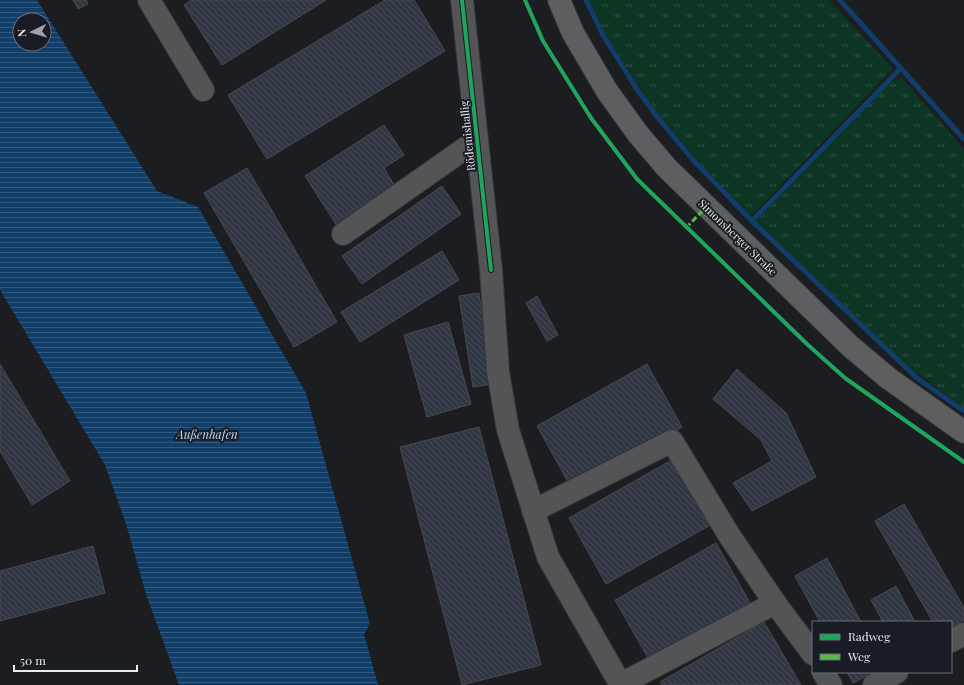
<svg xmlns="http://www.w3.org/2000/svg" width="964" height="685" viewBox="0 0 964 685" font-family="'Playfair Display',serif">
<defs>
<pattern id="grass-tufts" width="24" height="20" patternUnits="userSpaceOnUse"><rect width="24" height="20" fill="#0d3524"/><path d="M3 7l-1-3M5 7V3M7 7l1-3M15 17l-1-3M17 17v-4M19 17l1-3" fill="none" stroke="#305244"/></pattern>
<pattern id="water-rules" width="6" height="5" patternUnits="userSpaceOnUse"><rect width="6" height="5" fill="#103e68"/><path d="M0 2.5h6" fill="none" stroke="#335a7e"/></pattern>
<pattern id="building-back-hatch" width="6" height="6" patternUnits="userSpaceOnUse"><rect width="6" height="6" fill="#313645"/><path d="M-1 5l2 2M0 0l6 6M5-1l2 2" fill="none" stroke="#454a57"/></pattern>
</defs>
<rect width="100%" height="100%" fill="#1c1d21"/>
<g fill="url(#grass-tufts)">
<path d="M 589,0 L 829,0 L 893,69 L 754,213 L 749,214 L 704,168 L 653,108 L 604,32 Z"/>
<path d="M 902,78 L 964,149 L 964,408 L 903,362 L 756,221 L 891,81 Z"/>
</g>
<path fill="url(#water-rules)" fill-rule="evenodd" d="M 0,0 L 37,0 L 157,191 L 198,207 L 306,393 L 370,624 L 364,634 L 378,685 L 179,685 L 146,594 L 126,524 L 105,465 L 0,290 ZM 20,20 L 44,20 L 44,44 L 20,44 Z"/>
<g fill="none" stroke-linecap="round" stroke-linejoin="round">
<g stroke="#103e68" stroke-width="5">
<path d="M 586,0 L 603,35 L 638,91 L 659,119 L 694,161 L 752,221 L 917,378 L 964,411"/>
<path d="M 840,0 L 964,139"/>
<path d="M 752,221 L 900,69"/>
</g>
</g>
<g fill="url(#building-back-hatch)" stroke="#494a4e">
<path d="M 73,0 L 86,0 L 88,4 L 78,9 Z"/>
<path d="M 192,0 L 326,0 L 222,65 L 184,5 Z"/>
<path d="M 385,0 L 414,0 L 445,51 L 267,159 L 228,95 Z"/>
<path d="M 384,125 L 404,155 L 384,168 L 396,188 L 337,226 L 305,176 Z"/>
<path d="M 247,168 L 337,322 L 294,347 L 204,193 Z"/>
<path d="M 442,186 L 461,214 L 362,284 L 342,256 Z"/>
<path d="M 442,251 L 459,280 L 360,342 L 341,312 Z"/>
<path d="M 479,293 L 492,384 L 473,387 L 459,296 Z"/>
<path d="M 537,296 L 558,335 L 547,341 L 526,303 Z"/>
<path d="M 448,322 L 471,404 L 427,417 L 404,335 Z"/>
<path d="M 0,364 L 70,481 L 32,505 L 0,451 Z"/>
<path d="M 647,364 L 682,427 L 572,489 L 537,426 Z"/>
<path d="M 737,369 L 786,413 L 816,477 L 752,511 L 733,483 L 772,461 L 761,440 L 713,399 Z"/>
<path d="M 479,427 L 541,665 L 462,685 L 400,447 Z"/>
<path d="M 677,457 L 714,523 L 606,584 L 569,518 Z"/>
<path d="M 904,504 L 964,608 L 964,620 L 951,627 L 951,622 L 933,622 L 875,521 Z"/>
<path d="M 716,543 L 753,608 L 652,665 L 615,600 Z"/>
<path d="M 93,546 L 105,593 L 0,621 L 0,571 Z"/>
<path d="M 827,558 L 861,622 L 820,622 L 795,576 Z"/>
<path d="M 896,586 L 915,622 L 883,622 L 871,600 Z"/>
<path d="M 764,622 L 801,685 L 662,685 L 660,682 Z"/>
<path d="M 847,672 L 873,672 L 853,683 Z"/>
</g>
<g fill="none" stroke-linecap="round" stroke-linejoin="round">
<defs>
<g id="minor">
<path d="M 149,0 L 203,90"/>
<path d="M 462,0 L 491,270 L 498,372 L 508,430 L 548,557 L 621,685"/>
<path d="M 343,234 L 477,140"/>
<path d="M 533,511 L 672,441 L 729,535 L 775,603 L 621,684"/>
<path d="M 775,603 L 813,654"/>
<path d="M 951,641 L 964,634"/>
<path d="M 823,672 L 831,685"/>
<path d="M 874,685 L 897,672"/>
</g>
<path id="major" d="M 559,0 L 573,33 L 607,91 L 638,134 L 667,168 L 850,346 L 888,378 L 964,432"/>
</defs>
<use href="#minor" stroke="#353739" stroke-width="24"/>
<use href="#major" stroke="#353739" stroke-width="24"/>
<use href="#minor" stroke="#525455" stroke-width="22"/>
<use href="#major" stroke="#5d5e60" stroke-width="22"/>
<path stroke="#58b947" stroke-width="3" stroke-dasharray="6 3" stroke-linecap="butt" d="M 686,228 L 706,207"/>
<defs>
<g id="cycleway">
<path d="M 462,0 L 491,270"/>
<path d="M 525,0 L 543,41 L 591,118 L 637,179 L 808,345 L 845,378 L 964,462"/>
</g>
</defs>
<use href="#cycleway" stroke="#191c24" stroke-width="6"/>
<use href="#cycleway" stroke="#20a55d" stroke-width="4"/>
</g>
<g text-anchor="middle" dominant-baseline="central" stroke-width="4" stroke-linejoin="round" paint-order="stroke">
<g font-size="11" fill="#e8ebf0" stroke="#191c24">
<text transform="translate(467 136) rotate(-96)">Rödemishallig</text>
<text transform="translate(738 237) rotate(44)">Simonsberger Straße</text>
</g>
<g font-size="12" font-style="italic" fill="#b5d5f7" stroke="#191c24">
<text x="207" y="434">Außenhafen</text>
</g>
</g>
<rect x="812" y="621" width="140" height="52" fill="#191c24" stroke="#6c6f76"/>
<rect x="820" y="634" width="20" height="6" fill="#20a55d" stroke="#6c6f76"/>
<text x="848" y="641" font-size="12" fill="#e8ebf0">Radweg</text>
<rect x="820" y="654" width="20" height="6" fill="#58b947" stroke="#6c6f76"/>
<text x="848" y="661" font-size="12" fill="#e8ebf0">Weg</text>
<g transform="translate(32 32) rotate(265)"><circle r="19" fill="#191c24" stroke="#6c6f76"/>
<path d="M0-3L7 15L0 10L-7 15Z" fill="#a1a3a8"/>
<text y="-6" font-size="11" font-weight="bold" text-anchor="middle" fill="#e8ebf0">N</text>
</g>
<path d="M14 665v6h123v-6" fill="none" stroke="#e8ebf0" stroke-width="2"/>
<text x="20" y="665" font-size="12" fill="#e8ebf0" stroke="#191c24" stroke-width="3" paint-order="stroke">50 m</text>
</svg>
